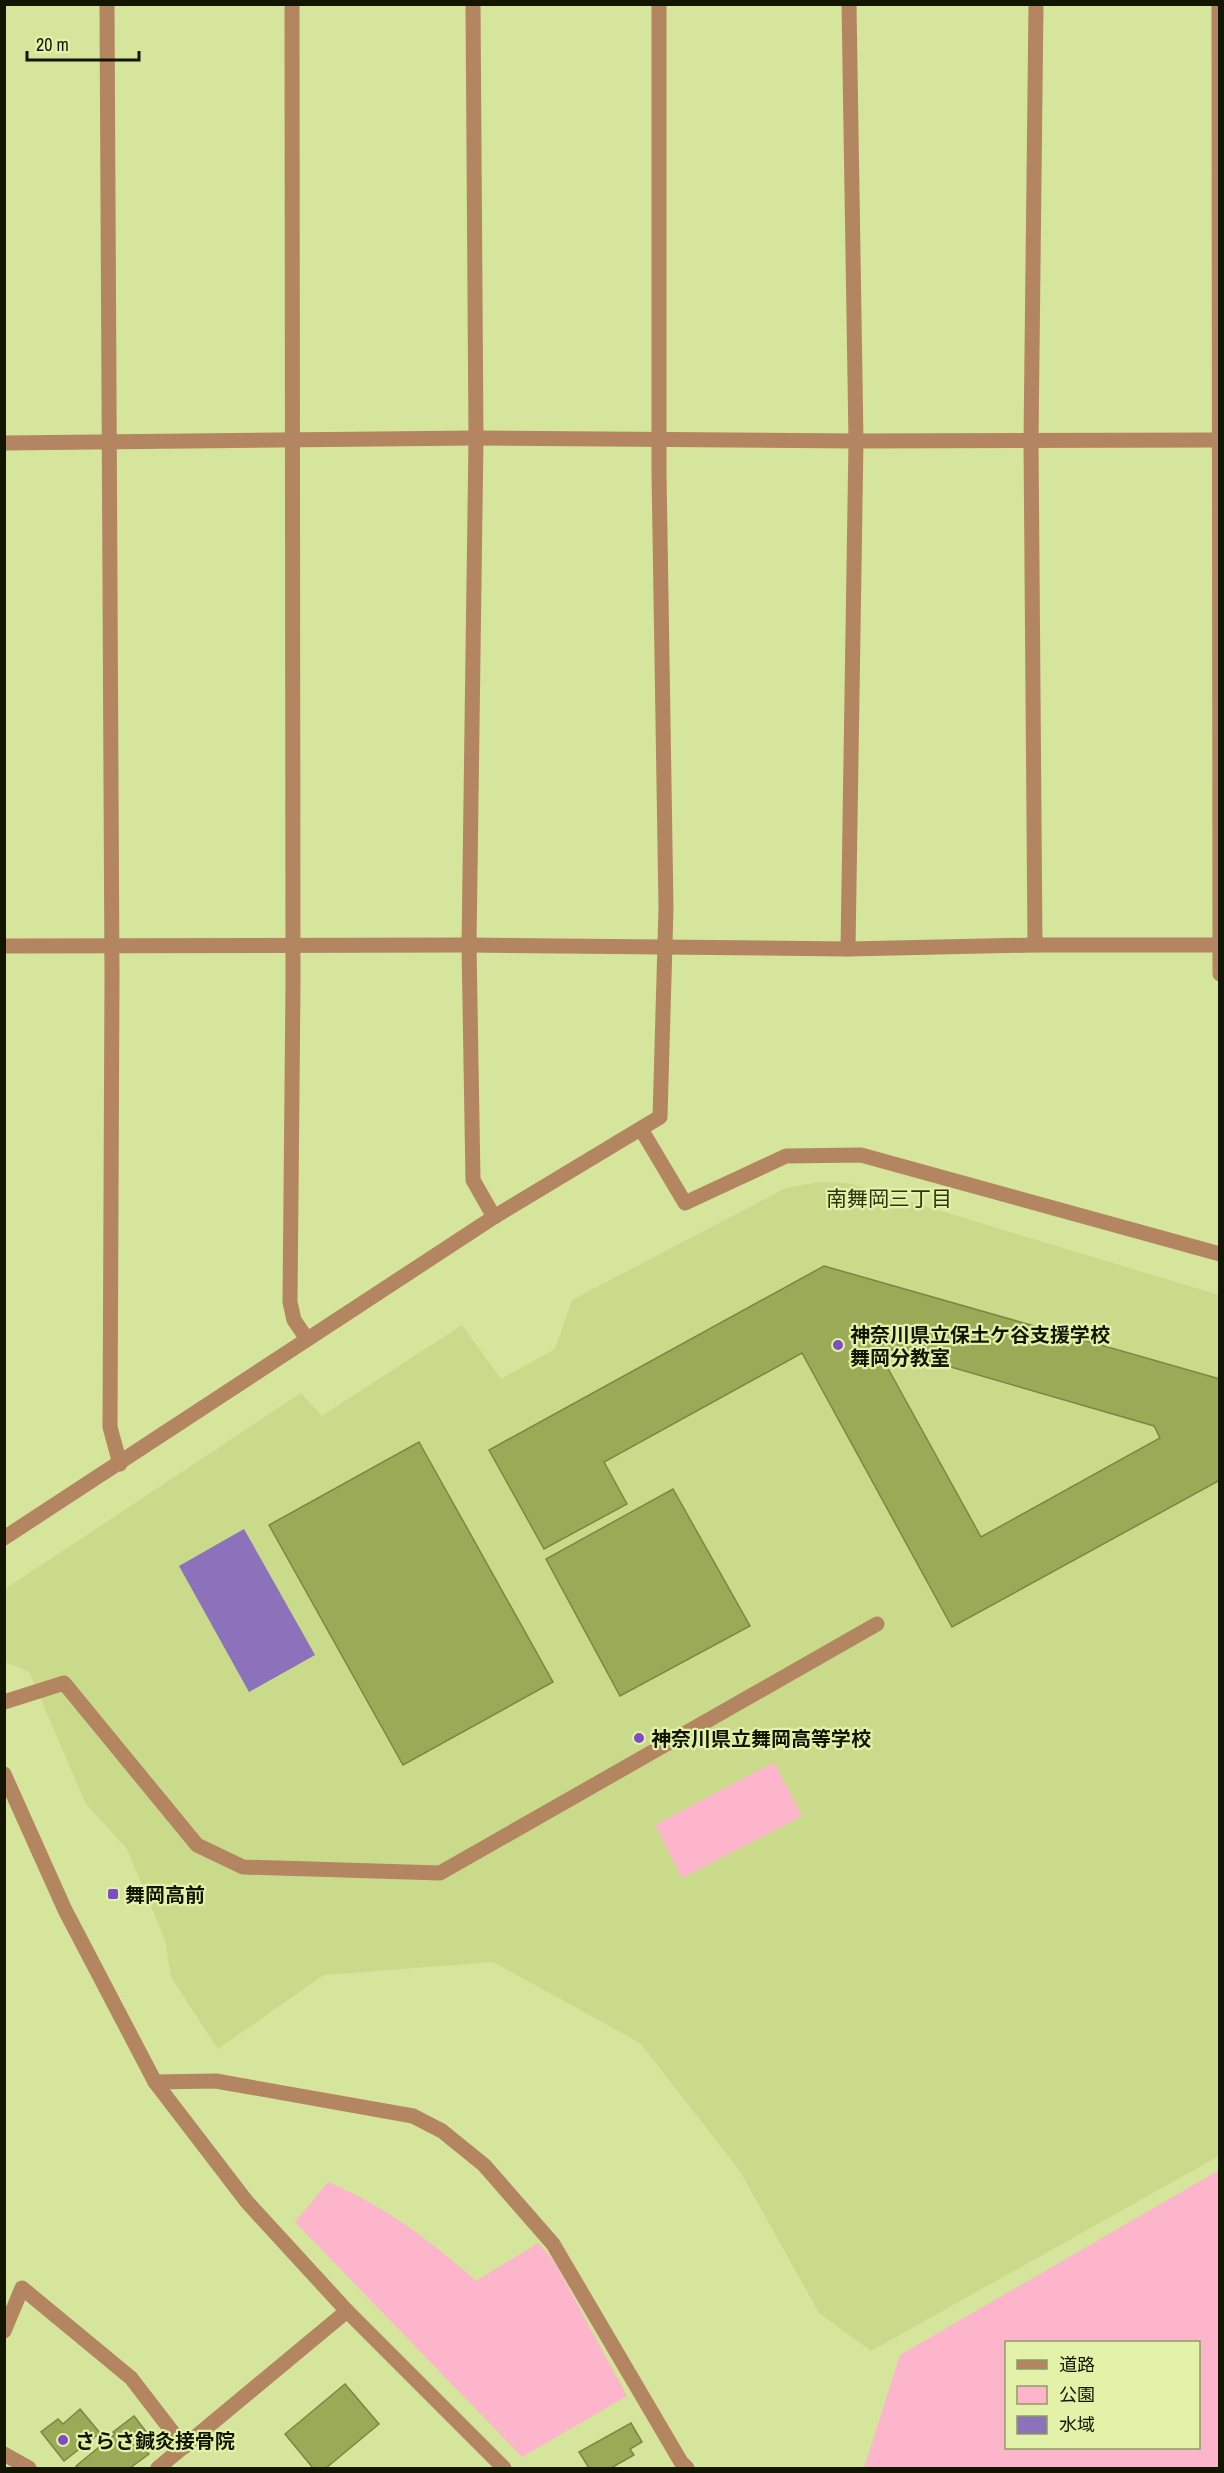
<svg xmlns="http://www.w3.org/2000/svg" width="1224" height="2473" viewBox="0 0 1224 2473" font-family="'Archivo Narrow','Noto Sans JP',sans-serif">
<rect width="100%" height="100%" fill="#d5e59b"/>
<path fill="#c9db8a" d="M 819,1182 L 848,1183 L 1219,1295 L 1219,2156 L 871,2351 L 819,2313 L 740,2171 L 640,2043 L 493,1962 L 324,1975 L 218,2049 L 171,1977 L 165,1940 L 127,1849 L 86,1804 L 29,1672 L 5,1662 L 5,1589 L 301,1393 L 322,1416 L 462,1325 L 501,1379 L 555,1349 L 572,1300 L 786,1188 Z"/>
<g fill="#fdb5cc" fill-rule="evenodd">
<path d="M 774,1762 L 802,1816 L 682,1878 L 655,1825 Z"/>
<path d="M 1219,2170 L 1219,2468 L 864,2468 L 900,2355 ZM 1006,2342 L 1198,2342 L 1198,2448 L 1006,2448 Z"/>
<path d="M 328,2182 C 385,2206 431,2241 476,2281 L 538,2243 L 554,2261 L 627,2396 L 522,2457 L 295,2222 Z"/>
</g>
<path fill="#8b72bb" d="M 244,1529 L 315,1655 L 249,1692 L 179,1566 Z"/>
<g fill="#9aaa57" stroke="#7b8841" stroke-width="1.5" fill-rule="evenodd">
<path d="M 824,1266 L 1220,1379 L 1220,1480 L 952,1627 L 802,1353 L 604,1462 L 627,1504 L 544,1549 L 489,1450 ZM 882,1347 L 1154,1426 L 1160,1438 L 981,1537 L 880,1354 Z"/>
<path d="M 419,1442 L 553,1682 L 403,1765 L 269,1525 Z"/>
<path d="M 673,1489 L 750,1626 L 620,1696 L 546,1559 Z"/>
<path d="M 345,2384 L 379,2424 L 326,2468 L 313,2468 L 285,2434 Z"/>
<path d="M 80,2409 L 100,2433 L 64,2461 L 41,2432 L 58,2419 L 63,2424 Z"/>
<path d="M 134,2416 L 155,2443 L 145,2450 L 149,2454 L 130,2468 L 78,2468 L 76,2466 L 115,2434 L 113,2432 Z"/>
<path d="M 631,2423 L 642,2442 L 630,2449 L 634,2455 L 611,2468 L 589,2468 L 579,2452 Z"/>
</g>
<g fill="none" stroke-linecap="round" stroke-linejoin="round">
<g stroke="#b48561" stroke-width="15">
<path d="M 107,4 L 112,976 L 110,1427 L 120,1464"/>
<path d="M 292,4 L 293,983 L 290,1302 L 294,1320 L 307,1339"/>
<path d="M 473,4 L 476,438 L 469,945 L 473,1180 L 494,1217"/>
<path d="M 1219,4 L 1220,974"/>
<path d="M 4,443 L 476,438 L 856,441 L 1220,440"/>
<path d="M 1035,945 L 1031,441 L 1036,4"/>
<path d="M 4,946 L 469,945 L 848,949 L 1035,945 L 1220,945"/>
<path d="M 848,949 L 856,441 L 849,4"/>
<path d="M 641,1129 L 685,1203 L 786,1156 L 861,1155 L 1220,1254"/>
<path d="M 4,1538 L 494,1217 L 660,1117 L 666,908 L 659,472 L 659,4"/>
<path d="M 4,1702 L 64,1683 L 197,1845 L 243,1867 L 440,1873 L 877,1624"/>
<path d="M 4,1774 L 65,1910 L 155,2082 L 247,2202 L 347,2311 L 504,2468"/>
<path d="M 155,2082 L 216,2081 L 413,2116 L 442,2131 L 484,2165 L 553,2244 L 681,2462 L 687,2468"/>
<path d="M 4,2331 L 22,2288 L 131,2378 L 184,2447"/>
<path d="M 4,2454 L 29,2468"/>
<path d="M 158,2468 L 347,2311"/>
</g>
</g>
<g fill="#7d4dc5" stroke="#e2f2a8" stroke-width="2">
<circle cx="838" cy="1345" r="6"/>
<circle cx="639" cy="1738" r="6"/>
<rect x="107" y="1888" width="12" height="12" rx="3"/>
<circle cx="63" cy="2440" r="6"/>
</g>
<g text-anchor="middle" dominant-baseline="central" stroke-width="4.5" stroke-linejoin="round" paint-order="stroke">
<g font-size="20" font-weight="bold" fill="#121600" stroke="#e2f2a8" text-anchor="start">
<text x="850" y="1334">神奈川県立保土ケ谷支援学校<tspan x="850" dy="23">舞岡分教室</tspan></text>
<text x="651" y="1738">神奈川県立舞岡高等学校</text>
<text x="125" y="1894">舞岡高前</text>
<text x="75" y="2440">さらさ鍼灸接骨院</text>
</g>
<g font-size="21" fill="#2d340e" stroke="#e2f2a8">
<text x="889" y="1198">南舞岡三丁目</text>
</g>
</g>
<rect width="1224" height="2473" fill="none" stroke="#121600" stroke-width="12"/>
<rect x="1005" y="2341" width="195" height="108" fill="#e2f2a8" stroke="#8f9a65" stroke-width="1.5"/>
<rect x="1017" y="2360" width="30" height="9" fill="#b48561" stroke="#8f9a65" stroke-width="1.5"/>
<text x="1059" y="2371" font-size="18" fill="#121600">道路</text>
<rect x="1017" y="2386" width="30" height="18" fill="#fdb5cc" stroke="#8f9a65" stroke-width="1.5"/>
<text x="1059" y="2401" font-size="18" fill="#121600">公園</text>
<rect x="1017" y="2416" width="30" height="18" fill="#8b72bb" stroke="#8f9a65" stroke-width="1.5"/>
<text x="1059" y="2431" font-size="18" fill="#121600">水域</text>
<path d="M27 51v9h112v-9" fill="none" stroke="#121600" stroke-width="3"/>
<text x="36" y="51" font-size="18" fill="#121600" stroke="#e2f2a8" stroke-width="4.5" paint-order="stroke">20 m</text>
</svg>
